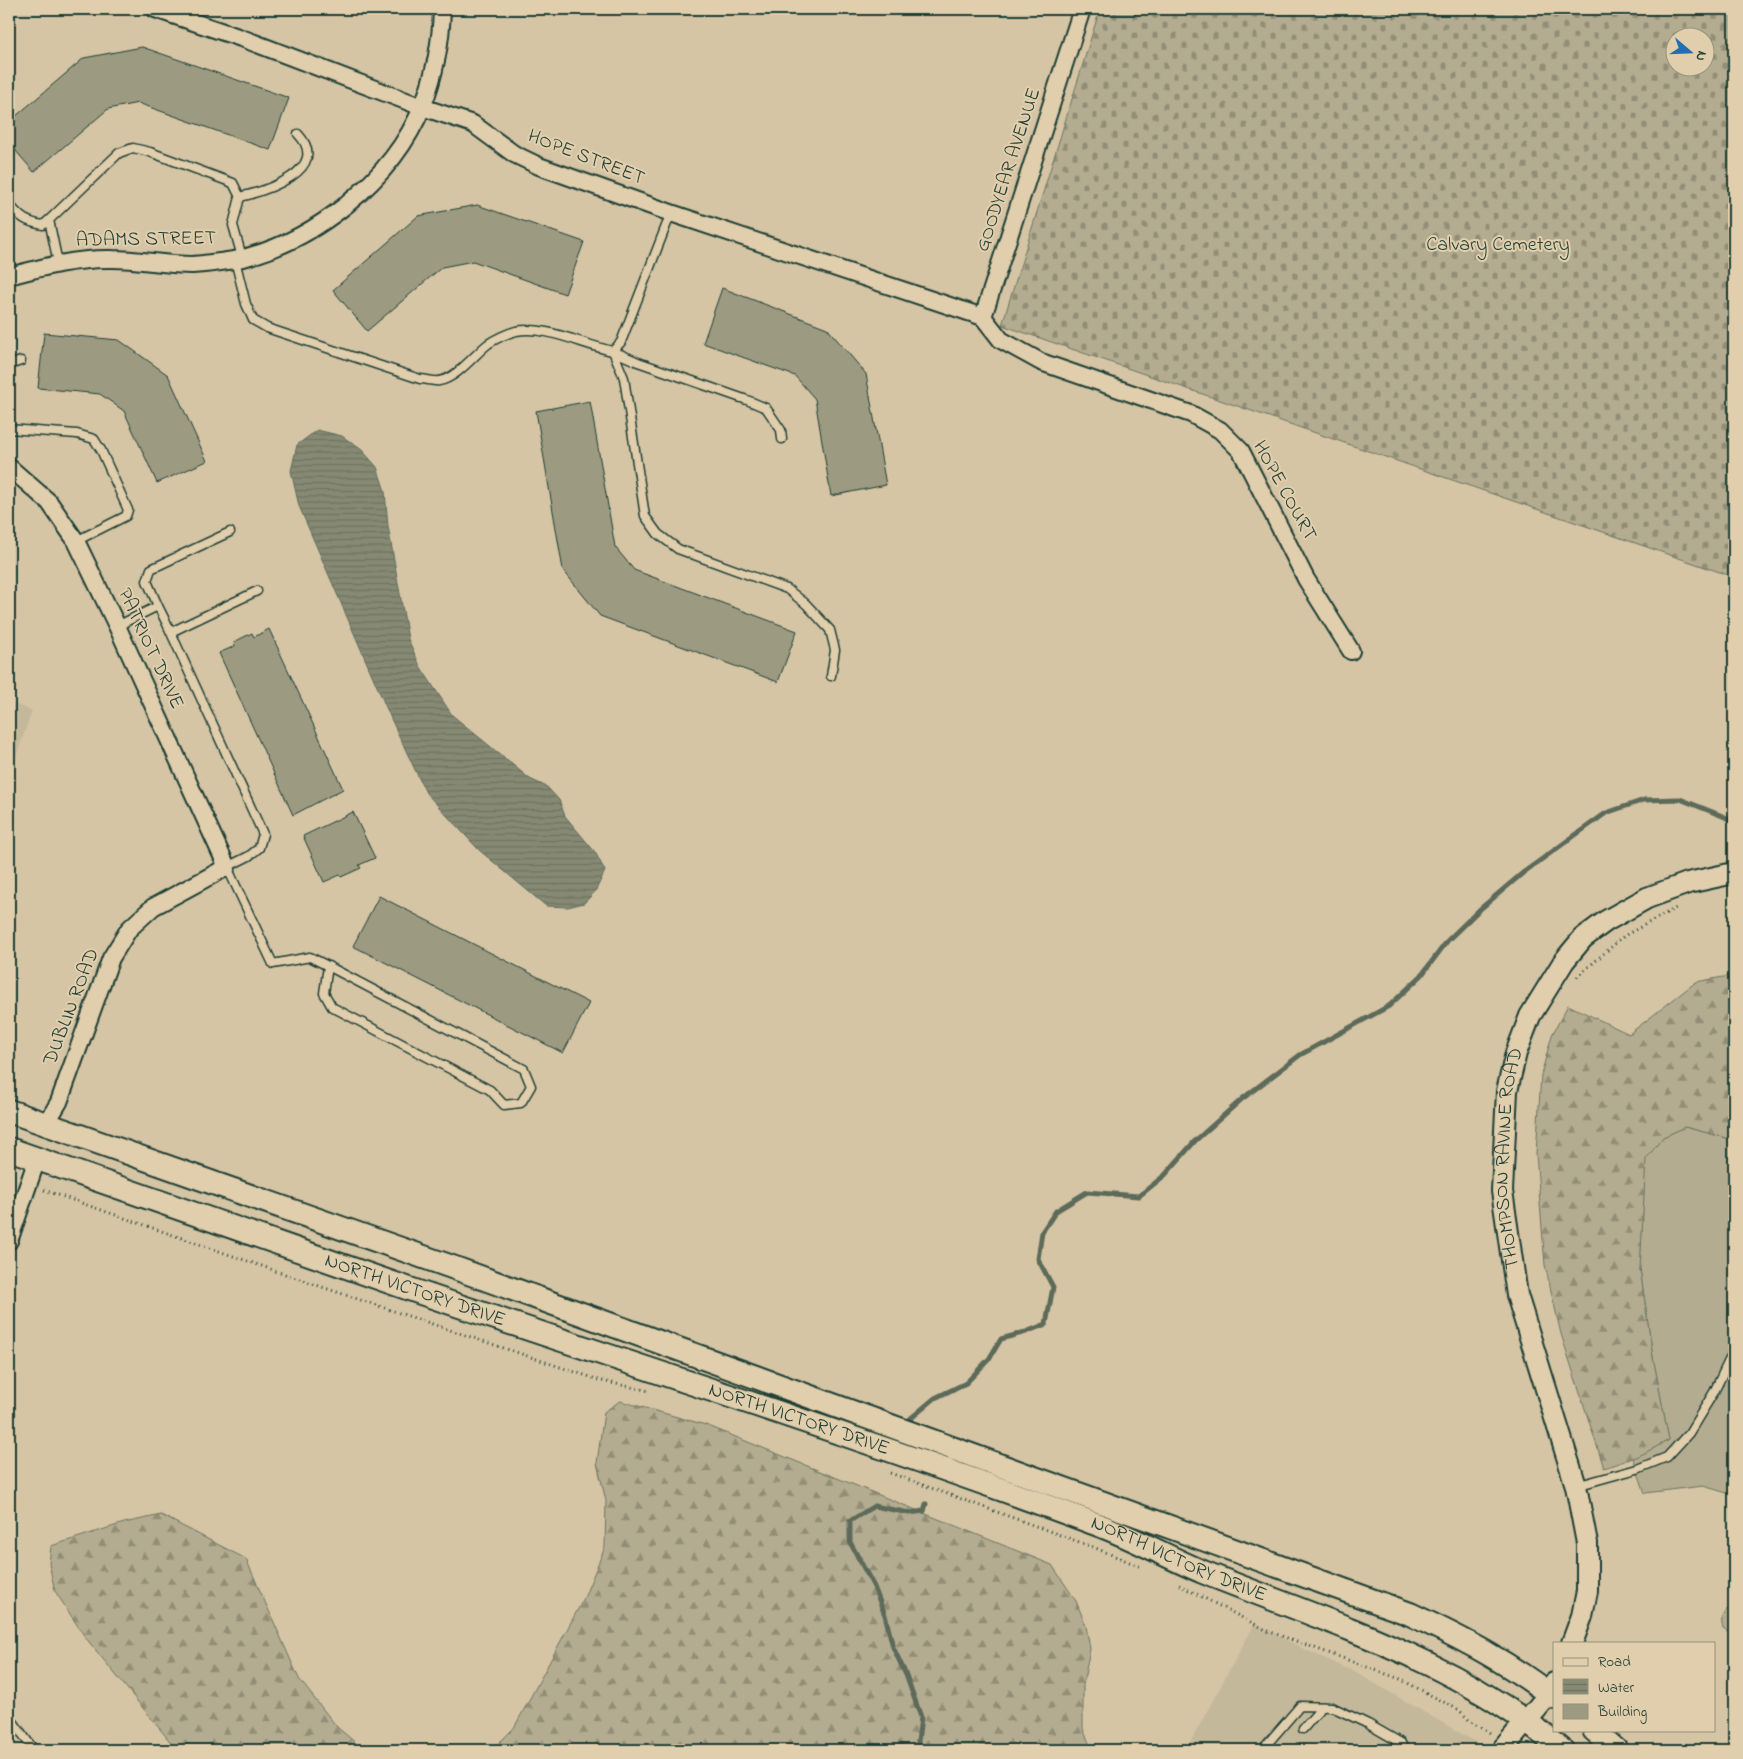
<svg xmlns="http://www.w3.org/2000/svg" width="1743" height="1759" viewBox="0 0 1743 1759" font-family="'Indie Flower',sans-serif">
<defs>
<pattern id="forest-firs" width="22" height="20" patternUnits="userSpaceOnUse" patternTransform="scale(1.25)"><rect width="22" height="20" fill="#b4ac90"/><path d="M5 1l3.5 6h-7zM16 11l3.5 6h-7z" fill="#928d76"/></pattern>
<pattern id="cemetery-stones" width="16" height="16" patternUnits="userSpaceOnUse" patternTransform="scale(1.25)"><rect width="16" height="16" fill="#b4ac90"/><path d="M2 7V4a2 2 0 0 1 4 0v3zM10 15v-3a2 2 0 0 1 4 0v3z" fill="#928d76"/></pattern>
<pattern id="water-rules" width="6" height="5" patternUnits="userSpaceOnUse" patternTransform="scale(1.25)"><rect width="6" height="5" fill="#868a74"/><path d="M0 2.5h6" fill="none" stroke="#6d7260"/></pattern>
</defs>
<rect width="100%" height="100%" fill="#d5c5a5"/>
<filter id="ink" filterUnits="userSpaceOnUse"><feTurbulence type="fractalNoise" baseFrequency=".02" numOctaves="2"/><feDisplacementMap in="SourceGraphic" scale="10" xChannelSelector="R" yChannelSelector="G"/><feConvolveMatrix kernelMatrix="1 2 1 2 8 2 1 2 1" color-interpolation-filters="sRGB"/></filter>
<g filter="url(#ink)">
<g fill="#c4b89a">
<path d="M 9,702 L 32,711 L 9,777 Z"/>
<path d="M 1255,1623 L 1304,1649 L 1355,1672 L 1481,1745 L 1477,1750 L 1186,1750 Z"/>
</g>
<g fill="#b4ac90" stroke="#6a7462">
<path d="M 1685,1127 L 1734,1140 L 1734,1331 L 1732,1336 L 1734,1337 L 1734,1495 L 1703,1486 L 1645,1493 L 1633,1458 L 1669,1440 L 1653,1357 L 1640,1269 L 1645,1159 L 1663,1137 Z"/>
<path d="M 1734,1609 L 1734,1636 L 1723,1629 C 1721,1621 1721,1617 1726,1610 Z"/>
</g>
<g fill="url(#forest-firs)" stroke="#6a7462">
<path d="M 1734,975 L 1734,1140 L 1685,1127 L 1663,1137 L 1646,1159 L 1640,1269 L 1653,1357 L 1669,1440 L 1639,1456 L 1604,1468 L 1561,1334 L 1545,1265 L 1536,1154 L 1541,1075 L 1552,1035 L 1568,1005 L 1629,1034 L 1696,982 Z"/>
<path d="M 620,1401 L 706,1425 L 1052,1565 L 1076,1601 L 1086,1626 L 1090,1649 L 1083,1685 L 1083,1729 L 1092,1750 L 492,1750 L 514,1728 L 584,1598 L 605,1547 L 606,1501 L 597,1463 L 604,1412 Z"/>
<path d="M 161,1515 L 246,1559 L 299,1679 L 337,1727 L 364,1750 L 177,1750 L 85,1637 L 55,1591 L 49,1564 L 51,1546 L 124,1523 Z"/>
</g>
<path fill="url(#cemetery-stones)" stroke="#6a7462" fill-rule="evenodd" d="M 1100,9 L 1734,9 L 1734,577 L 1002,325 ZM 1676,38 L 1706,38 L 1706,68 L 1676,68 Z"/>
<path fill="url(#water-rules)" stroke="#5d6b5a" d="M 317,430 L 342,436 L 362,450 L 377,467 L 385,491 L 388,526 L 408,639 L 420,666 L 452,715 L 530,779 L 547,787 L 559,800 L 565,816 L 595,852 L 605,871 L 595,892 L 584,903 L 568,907 L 546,906 L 479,850 L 426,793 L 392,721 L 299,506 L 291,471 L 297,445 Z"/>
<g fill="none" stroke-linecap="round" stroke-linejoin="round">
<g stroke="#5d6b5a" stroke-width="5">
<path d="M 910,1419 L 935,1398 L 966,1383 L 989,1359 L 1001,1339 L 1026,1332 L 1046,1324 L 1053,1287 L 1038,1259 L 1042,1232 L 1056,1211 L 1087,1192 L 1139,1196 L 1165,1175 L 1195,1141 L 1242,1099 L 1300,1055 L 1389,1006 L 1421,976 L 1448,940 L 1479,910 L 1524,872 L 1606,813 L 1644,800 L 1680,799 L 1725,817 L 1734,823"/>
<path d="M 917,1750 L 921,1717 L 906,1675 L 893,1647 L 885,1615 L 874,1587 L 850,1542 L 850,1521 L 874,1506 L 909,1513 L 924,1511 L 926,1504"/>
</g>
</g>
<g fill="#9c9b81" stroke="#1f3d34">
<path d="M 142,47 L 289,98 L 270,150 L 138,103 L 108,109 L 34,172 L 9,143 L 9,122 L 84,58 Z"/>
<path d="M 477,205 L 584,242 L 565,294 L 473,261 L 442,267 L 367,331 L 333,290 L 418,216 Z"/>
<path d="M 722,288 L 827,328 L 866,374 L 886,485 L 831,496 L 815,399 L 795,376 L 703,343 Z"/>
<path d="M 44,333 L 119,340 L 168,375 L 207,461 L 157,483 L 124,411 L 100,394 L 38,388 Z"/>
<path d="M 590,401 L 615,547 L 634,570 L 797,631 L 778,682 L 600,616 L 563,570 L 536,411 Z"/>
<path d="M 269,629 L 343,789 L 293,815 L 219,653 L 235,646 L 234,642 L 252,633 L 254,637 Z"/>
<path d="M 353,812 L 375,858 L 359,865 L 361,868 L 341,877 L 340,875 L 324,882 L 303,836 Z"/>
<path d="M 379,896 L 589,1003 L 563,1053 L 353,946 Z"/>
</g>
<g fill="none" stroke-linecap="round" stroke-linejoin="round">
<defs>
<g id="service">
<path d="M 240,197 C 265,191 332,170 298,134"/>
<path d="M 9,204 C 20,217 25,222 43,225 L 49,220"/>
<path d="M 235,260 L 246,304 L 253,320 L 267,328 L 420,379 C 426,379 434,382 439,381 C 456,379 475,354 488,344 C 495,339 508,333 516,331 C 545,325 583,345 613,351 L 621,342 L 671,213"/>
<path d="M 58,263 L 49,220 L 119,153 L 133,148 L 150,152 L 233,183 L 240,197 L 233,225 L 242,257"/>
<path d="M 613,351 L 624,378 L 645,516 L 658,534 L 678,549 L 787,589 L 806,604 L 830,630 L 835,650 L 831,676"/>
<path d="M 613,351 L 638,362 L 747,400 L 766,408 L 781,430 L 782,439"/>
<path d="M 9,365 L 21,361"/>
<path d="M 9,429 L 77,434 L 94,439 L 101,450 L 128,510 L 126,516 L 76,541"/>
<path d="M 158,606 L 147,581 L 151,569 L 230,532"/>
<path d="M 117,626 L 158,606 L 167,624 L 263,834 L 259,848 L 249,856 L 227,867 L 273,964 L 310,957 L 328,966 L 524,1069 L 531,1086 L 521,1103 L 504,1105 L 490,1090 L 332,1007 L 324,993 L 328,966"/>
<path d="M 171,632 L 257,591"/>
<path d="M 1576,1486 L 1637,1469 L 1667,1457 L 1689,1433 L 1714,1392 L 1734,1350"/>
<path d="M 9,1716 L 34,1750"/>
<path d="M 1303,1729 L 1322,1707"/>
<path d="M 1262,1750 L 1300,1706 L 1332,1707 L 1368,1724 L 1401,1743 L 1404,1750"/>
</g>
<g id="minor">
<path d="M 155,9 L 244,39 L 422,107 L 473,124 L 514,154 L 539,166 L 671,213 L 983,317"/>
<path d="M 1082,9 L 983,317 L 1001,340 L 1041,362 L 1191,414 L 1220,430 L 1241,451 L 1306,579 L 1351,651"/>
<path d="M 9,276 C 43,267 77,258 113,259 C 139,259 166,265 192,265 C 206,264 221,262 234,260 C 312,244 393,180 423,105 C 435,74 441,42 442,9"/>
<path d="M 9,467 L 49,502 L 76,541 L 117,626 L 227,867 L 153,907 L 129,929 L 111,958 L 59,1102 L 46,1124"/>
<path d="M 9,1241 L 37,1159"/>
</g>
<g id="tertiary">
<path id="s1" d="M 1572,1643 L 1582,1616 L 1587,1591 L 1587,1543 L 1576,1486 L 1517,1295 L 1502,1191 L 1507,1091 L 1516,1053 L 1530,1016 L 1564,961 L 1583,938 L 1606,921 L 1647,898 L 1688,883 L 1734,873"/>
<path d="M 1502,1750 L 1549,1694 L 1554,1683"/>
</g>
<g id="secondary">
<path d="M 9,1111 L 452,1267 L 1410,1614 C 1461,1638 1510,1663 1554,1698"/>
<path id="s2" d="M 9,1149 C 146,1197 283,1246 421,1293 C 646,1369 873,1441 1096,1524 C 1132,1537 1167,1557 1203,1572 C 1327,1622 1460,1661 1562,1750"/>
<path d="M 1594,1730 L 1616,1750"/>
</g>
</defs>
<use href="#service" stroke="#1f3d34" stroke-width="11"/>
<use href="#minor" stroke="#1f3d34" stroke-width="20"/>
<use href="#tertiary" stroke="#1f3d34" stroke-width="24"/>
<use href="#secondary" stroke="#1f3d34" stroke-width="26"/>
<g stroke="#1f3d34" stroke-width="3" stroke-dasharray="1 4" stroke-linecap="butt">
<path d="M 1577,977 L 1624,936 L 1676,908"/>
<path d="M 44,1190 L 322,1287 L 602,1381 L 650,1391"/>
<path d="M 890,1473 L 1093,1547 L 1139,1566"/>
<path d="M 1179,1585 L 1268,1631 L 1400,1679 L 1459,1710 L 1471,1722 L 1492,1734"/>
</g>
<use href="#service" stroke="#e1ceac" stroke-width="8"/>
<use href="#minor" stroke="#e1ceac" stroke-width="16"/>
<use href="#tertiary" stroke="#e1ceac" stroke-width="20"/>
<use href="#secondary" stroke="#e1ceac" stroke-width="22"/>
</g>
</g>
<g text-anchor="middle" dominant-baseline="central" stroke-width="4" stroke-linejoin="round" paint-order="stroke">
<g font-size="20" fill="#1f3d34" stroke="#e1ceac">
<text transform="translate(586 158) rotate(21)">HOPE STREET</text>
<text transform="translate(1009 170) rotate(-72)">GOODYEAR AVENUE</text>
<text transform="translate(146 240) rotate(-1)">ADAMS STREET</text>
<text transform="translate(1284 491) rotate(61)">HOPE COURT</text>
<text transform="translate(150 649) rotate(65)">PATRIOT DRIVE</text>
<text transform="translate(72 1007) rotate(-69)">DUBLIN ROAD</text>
<text stroke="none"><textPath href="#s1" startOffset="498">THOMPSON RAVINE ROAD</textPath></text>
<text stroke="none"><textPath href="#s2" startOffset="430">NORTH VICTORY DRIVE</textPath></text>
<text stroke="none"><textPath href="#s2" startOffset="835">NORTH VICTORY DRIVE</textPath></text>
<text stroke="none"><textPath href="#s2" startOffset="1240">NORTH VICTORY DRIVE</textPath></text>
</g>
<g font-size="20" fill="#264339" stroke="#e1ceac">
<text x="1498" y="245">Calvary Cemetery</text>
</g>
</g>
<rect width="1743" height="1759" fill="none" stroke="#e1ceac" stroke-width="30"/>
<rect x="15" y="15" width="1713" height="1729" fill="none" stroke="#1f3d34" stroke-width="2" filter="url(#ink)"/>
<rect x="1553" y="1642" width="162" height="90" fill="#e1ceac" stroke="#93947c"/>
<rect x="1563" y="1658" width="25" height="8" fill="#e1ceac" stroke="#93947c"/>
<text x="1598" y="1666" font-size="15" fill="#1f3d34">Road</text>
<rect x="1563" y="1679" width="25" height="15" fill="url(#water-rules)" stroke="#93947c"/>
<text x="1598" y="1692" font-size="15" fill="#1f3d34">Water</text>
<rect x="1563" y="1704" width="25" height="15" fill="#9c9b81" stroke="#93947c"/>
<text x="1598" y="1716" font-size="15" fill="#1f3d34">Building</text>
<g transform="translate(1690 52) rotate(109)"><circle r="24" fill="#e1ceac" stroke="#93947c"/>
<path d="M0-4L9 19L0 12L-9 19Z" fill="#1f6fb2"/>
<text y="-8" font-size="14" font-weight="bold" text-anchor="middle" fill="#1f3d34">N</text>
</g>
</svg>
